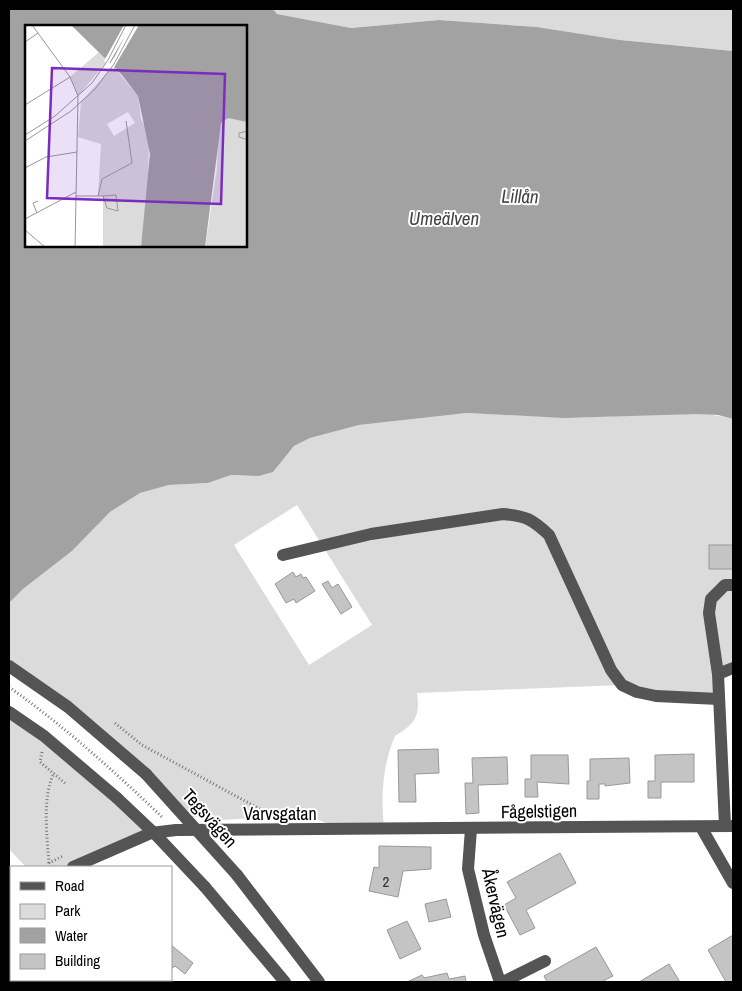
<svg xmlns="http://www.w3.org/2000/svg" width="742" height="991" viewBox="0 0 742 991" font-family="'Archivo Narrow',sans-serif">
<rect width="100%" height="100%" fill="#fff"/>
<g fill="#dbdbdb" fill-rule="evenodd">
<path d="M 273,9 L 733,9 L 733,51 L 620,40 L 537,27 L 439,20 L 351,28 L 277,14 Z"/>
<path d="M 467,413 C 509,415 551,418 593,417 C 635,416 693,408 733,419 L 733,545 L 709,545 L 709,568 L 733,569 L 733,674 L 718,674 L 719,699 L 621,685 L 417,693 C 420,716 416,723 395,736 C 382,767 381,795 384,828 L 345,830 L 313,818 L 273,817 L 221,820 L 185,816 L 146,774 L 9,666 L 9,603 L 23,589 L 72,551 L 110,512 L 140,493 L 169,485 L 208,483 L 231,475 L 259,476 L 273,472 L 294,446 L 310,438 L 359,425 ZM 297,505 L 372,625 L 309,665 L 234,545 Z"/>
<path d="M 9,714 L 155,834 L 73,867 L 26,867 L 9,849 Z"/>
</g>
<path fill="#a2a2a2" fill-rule="evenodd" d="M 9,9 L 273,9 L 277,14 L 351,28 L 439,20 L 537,27 L 620,40 L 733,51 L 733,419 L 718,415 L 696,414 L 564,418 L 467,413 L 359,425 L 310,438 L 294,446 L 273,472 L 259,476 L 231,475 L 208,483 L 169,485 L 140,493 L 110,512 L 72,551 L 23,589 L 9,603 ZM 26,26 L 246,26 L 246,246 L 26,246 Z"/>
<g fill="#c4c4c4" stroke="#989898">
<rect x="709" y="545" width="24" height="24"/>
<path d="M 293,572 L 296,577 L 301,574 L 303,578 L 306,577 L 315,591 L 296,603 L 294,599 L 286,603 L 275,584 Z"/>
<path d="M 328,581 L 332,588 L 338,584 L 352,607 L 341,614 L 322,584 Z"/>
<path d="M 438,749 L 439,773 L 415,774 L 416,802 L 399,802 L 398,750 Z"/>
<path d="M 694,754 L 694,782 L 661,782 L 661,798 L 648,798 L 648,781 L 655,781 L 655,755 Z"/>
<path d="M 531,755 L 568,755 L 569,784 L 537,782 L 538,797 L 525,797 L 525,779 L 531,779 Z"/>
<path d="M 507,757 L 508,784 L 478,785 L 479,813 L 466,814 L 465,783 L 473,783 L 472,758 Z"/>
<path d="M 629,758 L 630,783 L 605,786 L 605,784 L 599,784 L 599,799 L 587,799 L 587,781 L 590,781 L 590,759 Z"/>
<path d="M 379,846 L 431,847 L 431,869 L 403,871 L 398,897 L 369,891 L 374,867 L 379,868 Z"/>
<path d="M 560,853 L 576,883 L 526,910 L 535,928 L 520,935 L 504,905 L 516,898 L 507,882 Z"/>
<path d="M 446,899 L 451,917 L 429,922 L 425,904 Z"/>
<path d="M 407,921 L 421,949 L 400,959 L 387,930 Z"/>
<path d="M 733,935 L 733,982 L 726,982 L 708,950 Z"/>
<path d="M 11,938 L 11,975 L 9,976 L 9,940 Z"/>
<path d="M 171,945 L 193,963 L 185,974 L 175,966 L 171,969 Z"/>
<path d="M 596,947 L 613,976 L 601,982 L 547,982 L 544,976 Z"/>
<path d="M 669,964 L 680,982 L 639,982 Z"/>
<path d="M 447,973 L 449,979 L 465,976 L 466,982 L 409,981 L 422,975 L 424,978 Z"/>
<path d="M 50,980 L 83,980 L 85,982 L 52,982 Z"/>
<path d="M 135,980 L 166,980 L 168,982 L 136,982 Z"/>
</g>
<g fill="none" stroke-linecap="round" stroke-linejoin="round">
<g stroke="#767676" stroke-width="3" stroke-dasharray="1 2.5" stroke-linecap="butt">
<path d="M 9,687 C 64,726 114,771 163,818"/>
<path d="M 115,723 L 142,745 L 269,814"/>
<path d="M 42,752 L 40,762 L 66,784"/>
<path d="M 49,863 C 47,837 42,796 54,773"/>
<path d="M 49,867 L 49,863 L 63,856"/>
</g>
<g stroke="#545454" stroke-width="12">
<path d="M 283,555 L 371,534 L 503,514 C 526,516 532,519 549,535 L 611,670 L 622,685 L 637,692 L 656,696 L 719,699"/>
<path d="M 9,666 L 68,707 L 146,774"/>
<path d="M 718,674 L 733,668"/>
<path d="M 9,712 L 44,736 L 117,798"/>
<path d="M 725,826 L 718,674 L 709,613 L 711,599 L 725,585 L 733,585"/>
<path d="M 701,827 L 733,883"/>
<path d="M 471,829 L 468,869 L 484,935 L 500,982"/>
<path d="M 73,867 L 151,833 L 176,830 L 733,826"/>
<path d="M 237,875 L 319,982"/>
<path d="M 205,887 L 285,982"/>
<path d="M 9,914 L 11,912"/>
<path d="M 112,980 L 114,982"/>
<path d="M 503,982 L 545,961"/>
</g>
<g stroke="#545454" stroke-width="12">
<path d="M 146,774 L 237,875"/>
<path d="M 117,798 L 155,834 L 205,887"/>
</g>
</g>
<g text-anchor="middle" dominant-baseline="central" stroke-width="4" stroke-linejoin="round" paint-order="stroke">
<g font-size="15" fill="#313131">
<text x="386" y="881">2</text>
</g>
<g font-size="18" fill="#000" stroke="#fff">
<text transform="translate(539 811) rotate(-1)">Fågelstigen</text>
<text x="280" y="813">Varvsgatan</text>
<text transform="translate(210 818) rotate(48)">Tegsvägen</text>
<text transform="translate(496 903) rotate(77)">Åkervägen</text>
</g>
<g font-size="19" font-style="italic" fill="#434343" stroke="#fff">
<text transform="translate(520 196) rotate(1)">Lillån</text>
<text x="444" y="218">Umeälven</text>
</g>
</g>
<g transform="translate(25 25)">
<rect width="222" height="222" fill="#fff"/>
<path d="M 74,27 L 83,35 L 53,71 L 45,52 ZM 88,41 L 113,71 L 116,94 L 124,110 L 123,171 L 116,222 L 78,222 L 78,171 L 73,171 L 76,119 L 53,112 L 56,77 ZM 103,87 L 110,98 L 89,111 L 82,99 ZM 203,92 L 222,97 L 222,222 L 180,223 L 192,143 L 193,111 L 196,98 Z" fill="#dbdbdb" fill-rule="evenodd"/>
<path d="M 46,0 L 222,0 L 222,97 L 203,93 L 196,98 L 180,222 L 116,222 L 125,129 L 113,71 L 97,50 Z" fill="#a2a2a2"/>
<path d="M 99,0 L 114,0 L 88,44 L 84,40 L 90,31 L 100,11 L 83,40 L 79,36 Z" fill="#fff"/>
<path fill="none" stroke="#999" stroke-width="1" d="M 7,0 L 45,52 L 53,71 L 50,223M 0,17 L 13,8M 0,80 L 45,52M 223,106 L 214,108 L 214,112 L 223,115M 0,110 L 30,91 L 67,58 L 83,35 L 101,0M 0,116 L 46,86 L 70,64 L 89,39 L 110,0M 0,143 L 21,132 L 52,127M 51,171 L 78,171 L 82,183 L 93,186 L 91,170 L 78,171M 73,171 L 77,154 L 107,138 L 101,96M 12,188 L 8,178 L 13,176M 0,194 L 51,167M 0,205 L 21,223"/>
<path fill="#7b2cbf" fill-opacity="0.15" stroke="#7b2cbf" stroke-width="2.5" d="M 27,43 L 200,49 L 196,179 L 22,173 Z"/>
<rect width="222" height="222" fill="none" stroke="#000" stroke-width="2.5"/>
</g>
<rect width="742" height="991" fill="none" stroke="#000000" stroke-width="20"/>
<rect x="10" y="866" width="162" height="115" fill="#ffffff" stroke="#999999"/>
<rect x="20" y="882" width="25" height="8" fill="#545454" stroke="#999999"/>
<text x="55" y="891" font-size="15" fill="#000000">Road</text>
<rect x="20" y="904" width="25" height="15" fill="#dbdbdb" stroke="#999999"/>
<text x="55" y="916" font-size="15" fill="#000000">Park</text>
<rect x="20" y="928" width="25" height="15" fill="#a2a2a2" stroke="#999999"/>
<text x="55" y="941" font-size="15" fill="#000000">Water</text>
<rect x="20" y="954" width="25" height="15" fill="#c4c4c4" stroke="#999999"/>
<text x="55" y="966" font-size="15" fill="#000000">Building</text>
</svg>
